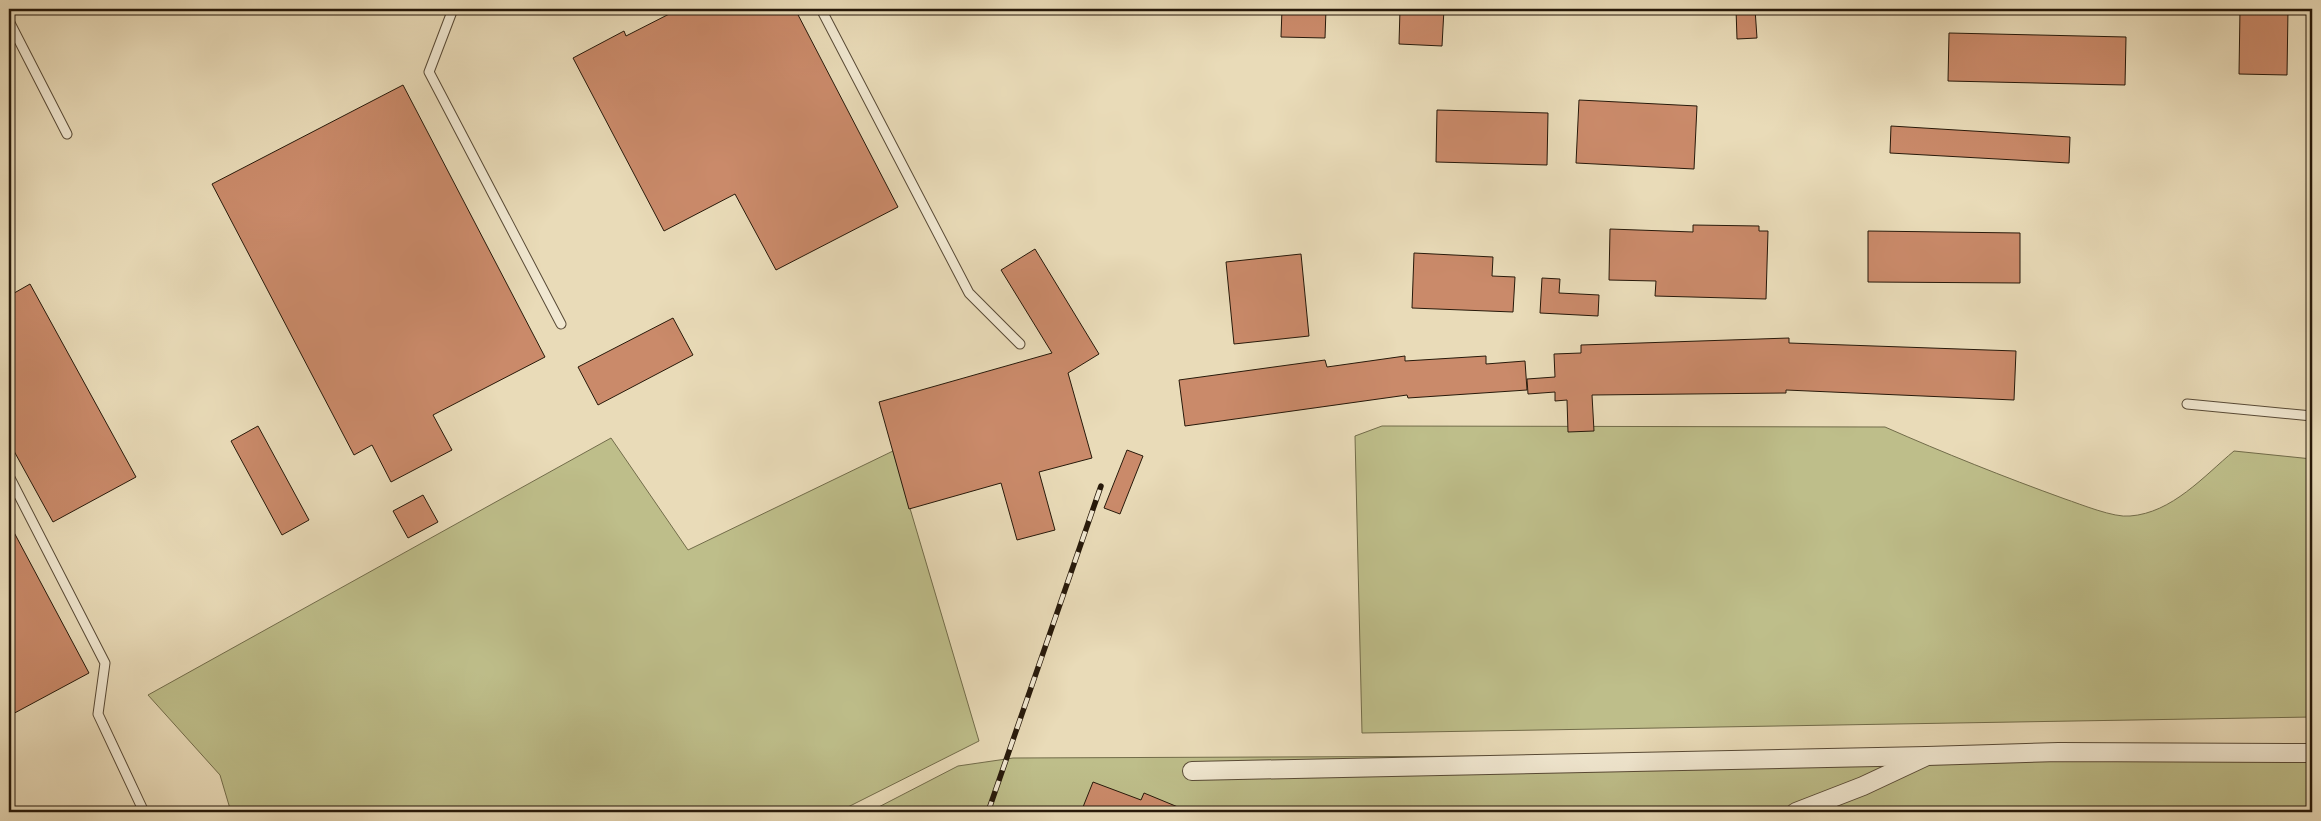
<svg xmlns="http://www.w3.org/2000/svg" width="2321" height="821" viewBox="0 0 2321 821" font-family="Vollkorn,serif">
<rect width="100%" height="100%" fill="#e9dbb8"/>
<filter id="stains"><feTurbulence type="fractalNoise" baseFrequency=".004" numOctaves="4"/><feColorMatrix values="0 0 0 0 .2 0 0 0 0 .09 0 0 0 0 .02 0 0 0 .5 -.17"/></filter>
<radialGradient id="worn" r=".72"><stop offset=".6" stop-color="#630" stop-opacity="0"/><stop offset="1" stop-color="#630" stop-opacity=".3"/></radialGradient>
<g fill="#bebe8a" stroke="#726c4a">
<path d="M 1382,426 L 1885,427 C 1944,453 2004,477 2065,499 C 2080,504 2114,518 2130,516 C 2172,513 2204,476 2234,451 L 2312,459 L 2312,717 L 1362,733 L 1355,436 Z"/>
<path d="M 611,438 L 688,550 L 893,451 L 979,741 L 838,812 L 231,812 L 220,775 L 148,695 Z"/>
<path d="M 2312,753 L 2312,812 L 869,812 L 958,766 L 1013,758 Z"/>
</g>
<g fill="#ca8a6a" stroke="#27190a">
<path d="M 679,9 L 795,9 L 898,207 L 776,270 L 735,194 L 664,231 L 573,58 L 624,31 L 626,36 Z"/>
<path d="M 1282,9 L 1326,9 L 1325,38 L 1281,37 Z"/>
<path d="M 1400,9 L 1444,9 L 1442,46 L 1399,44 Z"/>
<path d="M 1736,9 L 1755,9 L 1757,38 L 1737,39 Z"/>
<path d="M 2240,9 L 2288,9 L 2287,75 L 2239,74 Z"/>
<path d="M 1949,33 L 2126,37 L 2125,85 L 1948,81 Z"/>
<path d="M 403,85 L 545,357 L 433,415 L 452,450 L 391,482 L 372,445 L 354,455 L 212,184 Z"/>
<path d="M 1579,100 L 1697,106 L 1694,169 L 1576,163 Z"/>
<path d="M 1437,110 L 1548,113 L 1547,165 L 1436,162 Z"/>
<path d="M 1891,126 L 2070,137 L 2069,163 L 1890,153 Z"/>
<path d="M 1693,225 L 1759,226 L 1759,231 L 1768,231 L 1766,299 L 1655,296 L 1656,281 L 1609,280 L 1610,229 L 1693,232 Z"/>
<path d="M 1868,231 L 2020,233 L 2020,283 L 1868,282 Z"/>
<path d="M 1035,249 L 1099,354 L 1068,373 L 1092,458 L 1039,472 L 1055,530 L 1017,540 L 1001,483 L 909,509 L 879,402 L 1052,353 L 1001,270 Z"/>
<path d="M 1414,253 L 1493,257 L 1492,276 L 1515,277 L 1513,312 L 1412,308 Z"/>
<path d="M 1301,254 L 1309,336 L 1234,344 L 1226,262 Z"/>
<path d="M 1542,278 L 1560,279 L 1559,293 L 1599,295 L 1598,316 L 1540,313 Z"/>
<path d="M 30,284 L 136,477 L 53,522 L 9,442 L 9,296 Z"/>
<path d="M 673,318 L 693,355 L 598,405 L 578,367 Z"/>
<path d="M 1789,338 L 1789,343 L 2016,351 L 2014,400 L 1786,390 L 1786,393 L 1592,395 L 1594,431 L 1568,432 L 1567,400 L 1555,401 L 1555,392 L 1528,394 L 1527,379 L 1555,377 L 1554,354 L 1581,353 L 1581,345 Z"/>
<path d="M 1405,356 L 1405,361 L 1486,356 L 1486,364 L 1525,361 L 1527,390 L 1408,398 L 1407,395 L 1185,426 L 1179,380 L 1325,360 L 1327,367 Z"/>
<path d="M 258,426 L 309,520 L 282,535 L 231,441 Z"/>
<path d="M 1127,450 L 1143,456 L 1120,514 L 1104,508 Z"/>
<path d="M 423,495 L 438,522 L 408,538 L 393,511 Z"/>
<path d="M 9,523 L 89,673 L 9,716 Z"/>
<path d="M 1093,782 L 1141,800 L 1144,793 L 1190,812 L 1081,812 Z"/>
</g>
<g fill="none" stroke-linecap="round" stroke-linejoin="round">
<defs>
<g id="lane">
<path d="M 453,9 L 429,72 L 561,324"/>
<path d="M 821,9 L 969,293 L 1020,344"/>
<path d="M 9,21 L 67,134"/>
<path d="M 2187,404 L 2312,416"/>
<path d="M 9,476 L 105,663 L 98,714 L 144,812"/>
</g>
<g id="street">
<path d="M 1192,771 L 1927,756"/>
<path d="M 1796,812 L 1863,786 L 1927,756 L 2059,752 L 2312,753"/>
</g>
</defs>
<use href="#lane" stroke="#584a36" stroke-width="11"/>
<use href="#street" stroke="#584a36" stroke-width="20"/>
<use href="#lane" stroke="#f1e8d1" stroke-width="9"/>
<use href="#street" stroke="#f1e8d1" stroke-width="18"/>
<defs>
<path id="rail" d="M 988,812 L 1101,486"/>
</defs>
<use href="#rail" stroke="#27190a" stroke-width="5.5"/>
<use href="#rail" stroke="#f1e8d1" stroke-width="4" stroke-dasharray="11" stroke-linecap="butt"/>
</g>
<rect width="2321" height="821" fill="none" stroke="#e9dbb8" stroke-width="30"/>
<rect x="10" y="10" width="2301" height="801" fill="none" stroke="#27190a" stroke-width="2.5"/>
<rect x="15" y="15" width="2291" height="791" fill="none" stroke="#27190a"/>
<rect width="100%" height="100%" filter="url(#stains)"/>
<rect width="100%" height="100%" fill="url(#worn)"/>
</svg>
